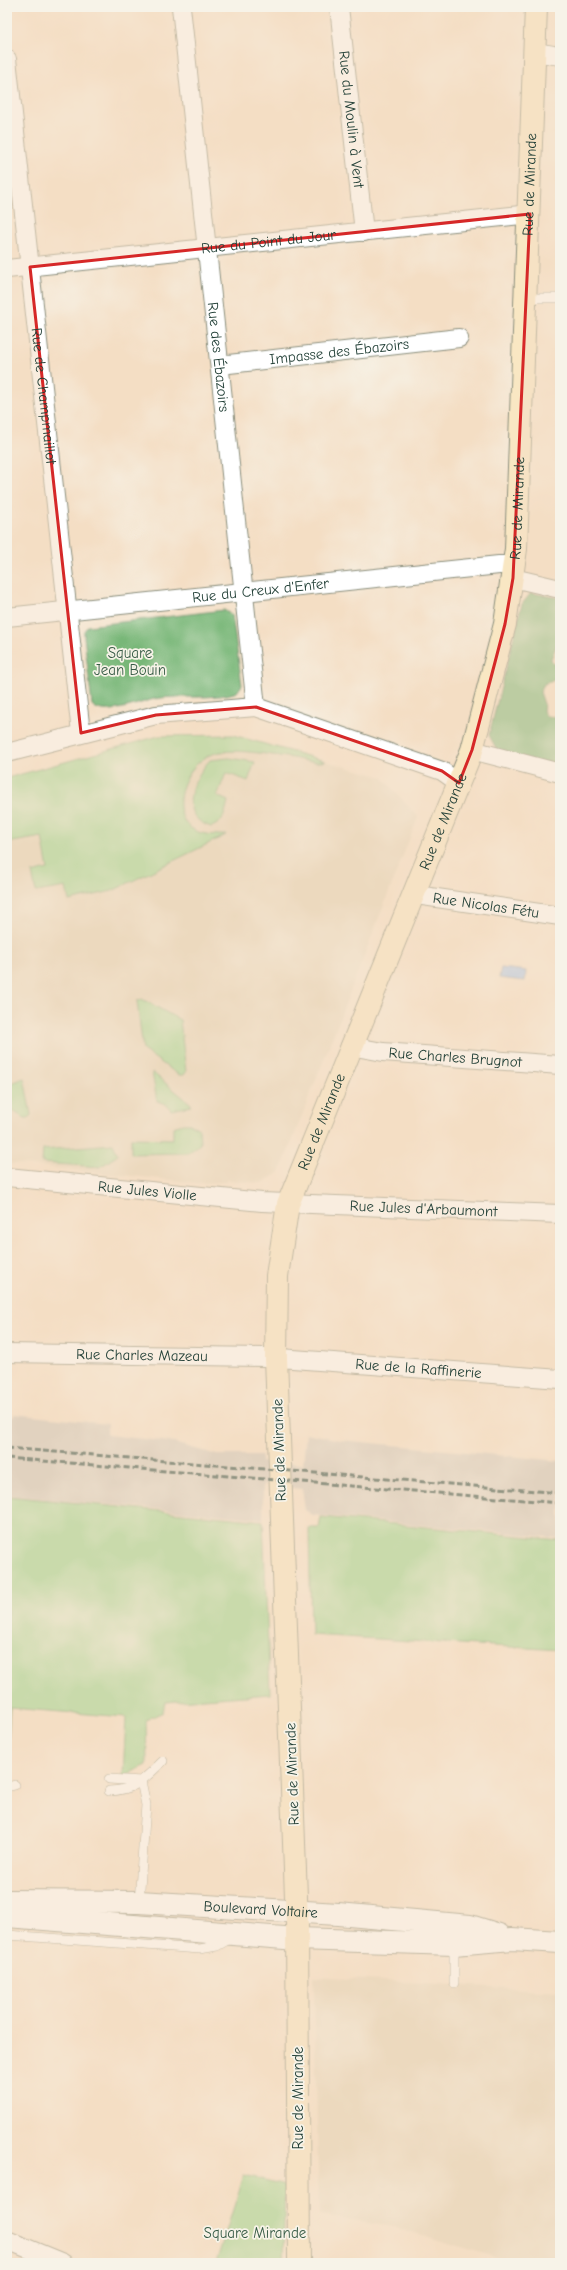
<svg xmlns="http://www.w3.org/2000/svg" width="567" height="2270" viewBox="0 0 567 2270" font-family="'Comic Neue',sans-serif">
<rect width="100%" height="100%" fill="#f7f3e8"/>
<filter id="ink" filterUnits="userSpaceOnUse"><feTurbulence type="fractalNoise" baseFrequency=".025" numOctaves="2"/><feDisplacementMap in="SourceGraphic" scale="8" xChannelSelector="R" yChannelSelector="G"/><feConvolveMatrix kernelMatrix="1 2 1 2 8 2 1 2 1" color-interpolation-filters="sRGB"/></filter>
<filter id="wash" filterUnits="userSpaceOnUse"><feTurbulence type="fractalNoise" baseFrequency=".012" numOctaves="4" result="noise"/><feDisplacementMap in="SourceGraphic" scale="16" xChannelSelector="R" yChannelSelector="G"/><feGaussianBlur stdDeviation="0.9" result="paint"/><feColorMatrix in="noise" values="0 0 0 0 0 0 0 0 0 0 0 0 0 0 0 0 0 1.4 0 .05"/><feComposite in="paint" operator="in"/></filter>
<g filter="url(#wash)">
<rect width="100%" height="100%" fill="#f4dec4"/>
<g fill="#e2d2b5">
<path d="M 233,735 L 382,777 L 418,817 L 280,1172 L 262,1183 L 226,1180 L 226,1182 L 200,1183 L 7,1163 L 7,778 Z"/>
<path d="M 314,1977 L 560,1991 L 560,2263 L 515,2263 L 395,2227 L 319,2216 Z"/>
</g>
<path fill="#cac3b8" d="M 14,1414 L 107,1424 L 107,1435 L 170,1442 L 217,1455 L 262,1455 L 261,1462 L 303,1464 L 306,1433 L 340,1440 L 560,1461 L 560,1538 L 313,1515 L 305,1510 L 302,1489 L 263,1485 L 263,1519 L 7,1495 L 7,1416 L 14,1417 Z"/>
<g fill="#95d68d" stroke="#5a8a60">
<path d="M 233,735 L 325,761 C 317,764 302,760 293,758 C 271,755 242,749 220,752 C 182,758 162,821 201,833 C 209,835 218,835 226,835 L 112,891 L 69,901 L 66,887 L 36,892 L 32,873 L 48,869 L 42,837 L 7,843 L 7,778 L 159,736 Z"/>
<path d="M 229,758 L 255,762 L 248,781 L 226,773 L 217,796 L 228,801 C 225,813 224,823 211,827 C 176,815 192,780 210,760 Z"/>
<path d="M 142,999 L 180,1020 L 186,1072 L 184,1075 L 179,1075 L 143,1050 L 137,1001 Z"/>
<path d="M 152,1072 L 191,1104 L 191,1106 L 171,1110 L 166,1104 L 157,1101 Z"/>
<path d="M 24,1078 L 31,1115 L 28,1118 L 24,1118 L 7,1107 L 7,1085 Z"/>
<path d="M 183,1124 L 190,1124 L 199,1129 L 200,1144 L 188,1153 L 131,1154 L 131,1138 L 173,1139 L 173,1127 Z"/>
<path d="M 113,1144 L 118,1155 L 100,1167 L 42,1163 L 43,1150 Z"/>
<path d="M 7,1496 L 263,1521 L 270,1694 L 165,1702 L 163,1712 L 146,1720 L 147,1765 L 123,1776 L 126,1717 L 10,1708 L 7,1760 Z"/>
<path d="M 321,1517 L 560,1540 L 560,1650 L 311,1635 L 309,1528 L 319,1528 Z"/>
<path d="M 244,2175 L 285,2185 L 283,2263 L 216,2263 Z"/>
</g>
<g fill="#78b778" stroke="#4c7a56">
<path d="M 531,593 L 560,598 L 559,639 L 551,659 L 553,663 L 560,666 L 560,677 L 544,684 L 540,692 L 544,704 L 543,711 L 547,717 L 560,716 L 560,768 L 499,754 L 489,735 L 522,604 Z"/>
<path d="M 224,610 L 232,615 L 242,685 L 237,692 C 214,701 178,694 154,699 C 138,703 103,718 92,705 L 84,636 L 84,631 L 88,626 Z"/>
</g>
<path fill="#89b8f4" stroke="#547a94" d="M 501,968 L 526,971 L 525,981 L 499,978 Z"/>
</g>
<g filter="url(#ink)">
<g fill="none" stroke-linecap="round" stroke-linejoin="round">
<defs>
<g id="service">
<path d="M 526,298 L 560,298"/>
<path d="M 109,1779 L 141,1781"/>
<path d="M 7,1787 L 15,1785"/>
<path d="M 109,1791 C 136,1790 144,1779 163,1761"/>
<path d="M 139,1902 L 146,1805 L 141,1781"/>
<path d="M 7,1935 L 200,1949 L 217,1946 L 231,1938"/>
<path d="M 454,1983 L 454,1944"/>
</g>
<g id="minor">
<path id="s1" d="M 181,7 L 256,707"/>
<path id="s2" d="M 339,7 L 364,232"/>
<path d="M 535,52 L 560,56"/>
<path id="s3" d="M 7,59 L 81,733"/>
<path id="s4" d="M 7,269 L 530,214"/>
<path id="s5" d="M 220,365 L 459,338"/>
<path d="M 513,578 L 560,589"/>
<path id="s6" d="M 7,617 L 499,565 L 515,565"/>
<path d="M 472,750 L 560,773"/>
<path d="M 7,753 L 156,715 L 256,707 L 442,771 L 459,783"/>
<path id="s7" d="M 414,891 L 423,896 L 560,916"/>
<path id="s8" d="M 350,1046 L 383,1052 L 560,1065"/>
<path id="s9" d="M 7,1177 L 262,1202 L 560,1214"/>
<path id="s10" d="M 7,1353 L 266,1357 L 560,1379"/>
<path d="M 7,2240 L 63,2263"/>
</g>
<g id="tertiary">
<path id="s11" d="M 7,1901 L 139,1902 L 338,1914 L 470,1926 L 499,1935"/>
<path d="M 7,1916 L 297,1939 L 454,1944 L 512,1939 L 560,1942"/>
</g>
<g id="secondary">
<path id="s12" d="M 299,2263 L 297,1924 L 276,1358 L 277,1276 L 288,1204 L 472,750 L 505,624 L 516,549 L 536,7"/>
</g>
</defs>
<use href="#service" stroke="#8a8e7c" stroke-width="10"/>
<use href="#minor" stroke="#8a8e7c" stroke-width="20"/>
<use href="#tertiary" stroke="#8a8e7c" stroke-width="24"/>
<use href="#secondary" stroke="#8a8e7c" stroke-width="24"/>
<use href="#service" stroke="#fff" stroke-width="9"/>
<use href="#minor" stroke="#fff" stroke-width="18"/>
<use href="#tertiary" stroke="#fff" stroke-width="22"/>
<use href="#secondary" stroke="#f9e7c3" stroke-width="22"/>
<g stroke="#1f3d34" stroke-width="3" stroke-dasharray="6 3" stroke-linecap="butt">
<path d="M 7,1448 L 560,1493"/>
<path d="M 7,1458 L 560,1503"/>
</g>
</g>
</g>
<path d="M0 0H567V2270H0ZM 530,214 L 513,578 L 505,624 L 472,750 L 459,783 L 442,771 L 256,707 L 156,715 L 81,733 L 30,267 Z" fill="#f4dec4" fill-opacity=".55" fill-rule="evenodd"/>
<path fill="none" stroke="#d62828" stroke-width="3" stroke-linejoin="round" d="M 530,214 L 513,578 L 505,624 L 472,750 L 459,783 L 442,771 L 256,707 L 156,715 L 81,733 L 30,267 Z"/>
<g text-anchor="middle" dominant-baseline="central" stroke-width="3.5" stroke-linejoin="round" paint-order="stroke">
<g font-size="15" fill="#1f3d34" stroke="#f7f3e8">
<text stroke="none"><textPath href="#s2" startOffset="113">Rue du Moulin à Vent</textPath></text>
<text stroke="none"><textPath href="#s12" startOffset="2121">Rue de Mirande</textPath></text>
<text stroke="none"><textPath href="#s4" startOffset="263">Rue du Point du Jour</textPath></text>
<text stroke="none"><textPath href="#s5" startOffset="120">Impasse des Ébazoirs</textPath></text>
<text stroke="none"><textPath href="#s1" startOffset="352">Rue des Ébazoirs</textPath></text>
<text stroke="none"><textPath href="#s3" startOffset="339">Rue de Champmaillot</textPath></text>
<text stroke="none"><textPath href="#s12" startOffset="1797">Rue de Mirande</textPath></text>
<text stroke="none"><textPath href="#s6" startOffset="255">Rue du Creux d'Enfer</textPath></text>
<text stroke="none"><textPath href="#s12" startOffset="1473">Rue de Mirande</textPath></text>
<text stroke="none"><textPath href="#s7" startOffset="74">Rue Nicolas Fétu</textPath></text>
<text stroke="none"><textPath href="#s8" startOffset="106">Rue Charles Brugnot</textPath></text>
<text stroke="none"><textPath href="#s12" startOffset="1149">Rue de Mirande</textPath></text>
<text stroke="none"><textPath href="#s9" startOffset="141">Rue Jules Violle</textPath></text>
<text stroke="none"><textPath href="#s9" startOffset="418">Rue Jules d'Arbaumont</textPath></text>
<text stroke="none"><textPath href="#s10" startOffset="135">Rue Charles Mazeau</textPath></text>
<text stroke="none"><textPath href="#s10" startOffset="412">Rue de la Raffinerie</textPath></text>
<text transform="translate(279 1450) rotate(-92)">Rue de Mirande</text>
<text transform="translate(292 1774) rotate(-92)">Rue de Mirande</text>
<text stroke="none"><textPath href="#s11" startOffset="254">Boulevard Voltaire</textPath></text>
<text transform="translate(298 2098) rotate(-90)">Rue de Mirande</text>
</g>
<g font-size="15" fill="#375c46" stroke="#f7f3e8">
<text x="130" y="653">Square<tspan x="130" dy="17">Jean Bouin</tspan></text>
<text x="255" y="2233">Square Mirande</text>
</g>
</g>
<rect width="567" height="2270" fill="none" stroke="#f7f3e8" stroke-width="24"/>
</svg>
